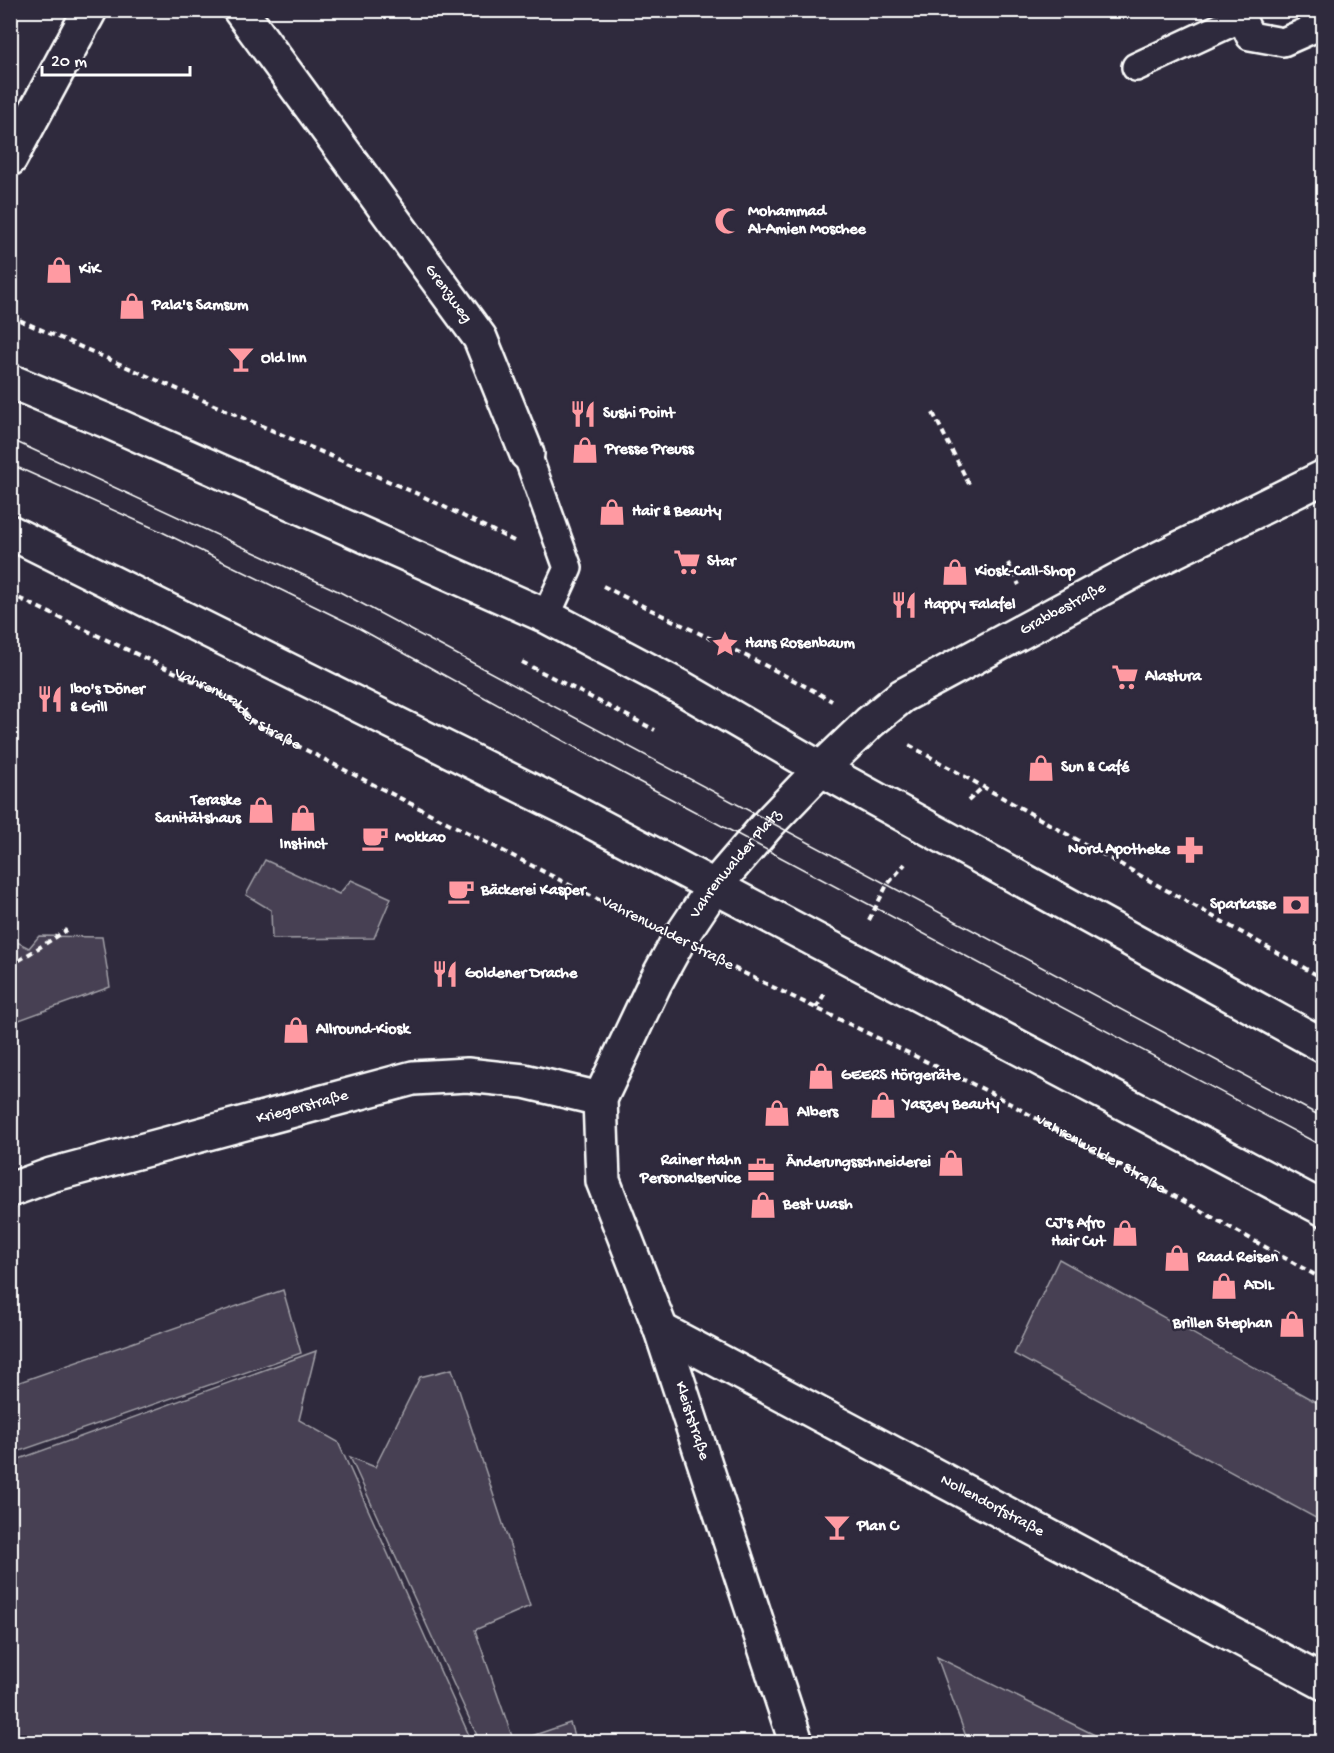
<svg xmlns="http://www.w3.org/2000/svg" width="1334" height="1753" viewBox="0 0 1334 1753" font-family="'Gochi Hand',sans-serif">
<rect width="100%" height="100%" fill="#2f2a3d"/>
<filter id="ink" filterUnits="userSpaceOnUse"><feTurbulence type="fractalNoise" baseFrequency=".0167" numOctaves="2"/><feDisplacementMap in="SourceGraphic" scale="12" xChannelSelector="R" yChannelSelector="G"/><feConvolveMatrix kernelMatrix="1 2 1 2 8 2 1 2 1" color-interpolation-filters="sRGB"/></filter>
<g filter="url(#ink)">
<g fill="#464152" stroke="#a2a0a8" stroke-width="1.5">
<path d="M 265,860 L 339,894 L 351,880 L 391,898 L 374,938 L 272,939 L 271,910 L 246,895 Z"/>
<path d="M 39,936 L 102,937 L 110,987 L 11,1023 L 11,939 L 29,948 Z"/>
<path d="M 1059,1259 L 1323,1406 L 1323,1522 L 1014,1354 Z"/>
<path d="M 283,1290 L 301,1353 L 11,1454 L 11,1385 Z"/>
<path d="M 316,1351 L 299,1420 L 338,1442 L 472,1742 L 11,1742 L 11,1462 Z"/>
<path d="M 452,1369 L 530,1606 L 475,1630 L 514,1742 L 570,1723 L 576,1742 L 480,1742 L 350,1457 L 375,1467 L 420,1377 Z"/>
<path d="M 937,1657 L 1109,1742 L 968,1742 Z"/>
</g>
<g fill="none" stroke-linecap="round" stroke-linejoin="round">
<defs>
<g id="lane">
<path d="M 1238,10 L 1250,36 L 1283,42 L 1324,24"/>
<path d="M 1136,67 L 1241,18"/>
<path d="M 527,454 L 568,568 L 546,616"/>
</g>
<g id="street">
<path id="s3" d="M 240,10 L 480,338 L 527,454"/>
<path d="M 10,159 L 90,10"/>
<path id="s4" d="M 10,1190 L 51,1175 L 413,1078 L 467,1075 L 524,1081 L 600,1099"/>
<path id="s5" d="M 661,1330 L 1324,1683"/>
</g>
<g id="secondary">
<path d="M 10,381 L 107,421 L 546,616 L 680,687 L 821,769 L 1324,1046"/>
<path d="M 10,532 L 566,808 L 1324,1209"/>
<path id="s6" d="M 796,1742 L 661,1330 L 603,1181 L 600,1099 L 655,983 L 678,941 L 714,887 L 769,823 L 821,769 L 870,722 L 902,696 L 1140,568 L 1324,477"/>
</g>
</defs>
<use href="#lane" stroke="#fff" stroke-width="32"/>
<use href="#street" stroke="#fff" stroke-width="38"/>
<use href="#secondary" stroke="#fff" stroke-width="38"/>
<g stroke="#fff" stroke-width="4" stroke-dasharray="6 4.5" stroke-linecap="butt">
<path d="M 10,316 L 420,495 L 516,542"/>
<path d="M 933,413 L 969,484"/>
<path d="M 1008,563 L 1019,585"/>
<path d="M 603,586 C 679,625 758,659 832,701"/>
<path id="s1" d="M 10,594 L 231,699 L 255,724 L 642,922"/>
<path d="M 522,662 L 655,730"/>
<path d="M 909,745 L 1324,979"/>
<path d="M 968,801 L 982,788"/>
<path d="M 869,920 L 887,885 L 905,864"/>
<path id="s2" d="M 715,959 L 991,1093 L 1324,1280"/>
<path d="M 10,966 L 67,930"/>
<path d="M 816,1008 L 825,993"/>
</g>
<use href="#lane" stroke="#2f2a3d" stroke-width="27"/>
<use href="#street" stroke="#2f2a3d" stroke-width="33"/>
<use href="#secondary" stroke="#2f2a3d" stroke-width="33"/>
<g stroke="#fff" stroke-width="1.5">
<path d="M 10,439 L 340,592 L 1324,1118"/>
<path d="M 10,464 L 160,531 L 353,625 L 600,761 L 1324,1147"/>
</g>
</g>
</g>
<defs>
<symbol id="mosque-bare" viewBox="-9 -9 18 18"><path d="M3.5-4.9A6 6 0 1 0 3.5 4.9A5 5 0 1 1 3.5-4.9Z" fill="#ff9aa2" stroke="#2f2a3d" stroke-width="2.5" paint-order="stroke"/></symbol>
<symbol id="shop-bare" viewBox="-9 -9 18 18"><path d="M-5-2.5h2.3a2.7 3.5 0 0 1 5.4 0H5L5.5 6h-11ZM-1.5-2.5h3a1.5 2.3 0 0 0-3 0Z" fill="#ff9aa2" stroke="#2f2a3d" stroke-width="2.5" paint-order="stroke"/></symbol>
<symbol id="bar-bare" viewBox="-9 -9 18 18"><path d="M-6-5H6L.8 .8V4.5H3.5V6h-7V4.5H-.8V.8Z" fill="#ff9aa2" stroke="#2f2a3d" stroke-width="2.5" paint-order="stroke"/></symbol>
<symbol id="restaurant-bare" viewBox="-9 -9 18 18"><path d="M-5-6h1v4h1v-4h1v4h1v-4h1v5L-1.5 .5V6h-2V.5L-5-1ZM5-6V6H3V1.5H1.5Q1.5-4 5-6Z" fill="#ff9aa2" stroke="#2f2a3d" stroke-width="2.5" paint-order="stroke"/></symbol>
<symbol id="supermarket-bare" viewBox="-9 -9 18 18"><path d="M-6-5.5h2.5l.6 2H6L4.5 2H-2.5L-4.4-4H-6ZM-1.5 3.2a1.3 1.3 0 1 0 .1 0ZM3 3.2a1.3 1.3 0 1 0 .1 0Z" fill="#ff9aa2" stroke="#2f2a3d" stroke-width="2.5" paint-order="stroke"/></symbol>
<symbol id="sight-bare" viewBox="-9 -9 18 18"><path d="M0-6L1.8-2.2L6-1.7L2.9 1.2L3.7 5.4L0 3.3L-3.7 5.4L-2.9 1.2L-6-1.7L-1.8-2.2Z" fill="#ff9aa2" stroke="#2f2a3d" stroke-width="2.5" paint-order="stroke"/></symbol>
<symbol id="cafe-bare" viewBox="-9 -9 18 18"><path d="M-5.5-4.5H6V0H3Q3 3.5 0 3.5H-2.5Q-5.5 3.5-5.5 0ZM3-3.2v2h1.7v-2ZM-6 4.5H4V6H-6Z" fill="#ff9aa2" stroke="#2f2a3d" stroke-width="2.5" paint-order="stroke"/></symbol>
<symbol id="pharmacy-bare" viewBox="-9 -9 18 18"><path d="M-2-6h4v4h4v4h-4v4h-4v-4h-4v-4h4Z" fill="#ff9aa2" stroke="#2f2a3d" stroke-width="2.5" paint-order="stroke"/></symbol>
<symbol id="bank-bare" viewBox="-9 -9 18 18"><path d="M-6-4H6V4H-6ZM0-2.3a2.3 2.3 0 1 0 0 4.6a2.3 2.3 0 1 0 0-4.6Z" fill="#ff9aa2" stroke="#2f2a3d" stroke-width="2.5" paint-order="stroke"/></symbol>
<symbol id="office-bare" viewBox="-9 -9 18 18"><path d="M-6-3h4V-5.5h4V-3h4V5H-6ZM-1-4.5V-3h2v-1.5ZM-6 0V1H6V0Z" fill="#ff9aa2" stroke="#2f2a3d" stroke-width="2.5" paint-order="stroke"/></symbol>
</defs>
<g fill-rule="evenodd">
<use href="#mosque-bare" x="709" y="202" width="38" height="38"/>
<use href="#shop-bare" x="40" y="251" width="38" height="38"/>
<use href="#shop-bare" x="113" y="287" width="38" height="38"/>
<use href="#bar-bare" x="222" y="340" width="38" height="38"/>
<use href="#restaurant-bare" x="564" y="395" width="38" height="38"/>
<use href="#shop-bare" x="566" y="431" width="38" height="38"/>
<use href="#shop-bare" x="593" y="493" width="38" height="38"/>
<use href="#supermarket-bare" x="668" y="543" width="38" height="38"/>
<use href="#shop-bare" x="936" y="553" width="38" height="38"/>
<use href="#restaurant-bare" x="885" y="586" width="38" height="38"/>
<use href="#sight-bare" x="706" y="625" width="38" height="38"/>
<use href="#supermarket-bare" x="1106" y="658" width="38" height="38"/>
<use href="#restaurant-bare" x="31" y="680" width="38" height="38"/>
<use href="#shop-bare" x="1022" y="749" width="38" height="38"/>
<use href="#shop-bare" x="242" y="791" width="38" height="38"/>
<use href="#shop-bare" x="284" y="799" width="38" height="38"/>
<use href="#cafe-bare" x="356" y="819" width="38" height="38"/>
<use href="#pharmacy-bare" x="1171" y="831" width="38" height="38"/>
<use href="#cafe-bare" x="442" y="872" width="38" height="38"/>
<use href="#bank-bare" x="1277" y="886" width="38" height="38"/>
<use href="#restaurant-bare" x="426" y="955" width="38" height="38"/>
<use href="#shop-bare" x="277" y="1011" width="38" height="38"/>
<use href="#shop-bare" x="802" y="1057" width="38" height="38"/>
<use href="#shop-bare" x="864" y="1086" width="38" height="38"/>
<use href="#shop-bare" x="758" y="1094" width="38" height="38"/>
<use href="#shop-bare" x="932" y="1144" width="38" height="38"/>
<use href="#office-bare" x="742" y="1151" width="38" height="38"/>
<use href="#shop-bare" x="744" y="1186" width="38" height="38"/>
<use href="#shop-bare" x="1106" y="1214" width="38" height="38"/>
<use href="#shop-bare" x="1158" y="1239" width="38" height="38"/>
<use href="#shop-bare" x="1205" y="1267" width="38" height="38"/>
<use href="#shop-bare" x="1273" y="1305" width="38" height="38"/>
<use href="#bar-bare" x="818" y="1508" width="38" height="38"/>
</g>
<g text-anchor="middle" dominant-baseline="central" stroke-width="5" stroke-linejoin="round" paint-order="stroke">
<g font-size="16" font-weight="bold" fill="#fff" stroke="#2f2a3d" text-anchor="start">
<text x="748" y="212">Mohammad<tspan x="748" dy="18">Al-Amien Moschee</tspan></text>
<text x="79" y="270">KiK</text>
<text x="152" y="306">Pala's Samsum</text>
<text x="261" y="359">Old Inn</text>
<text x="603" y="414">Sushi Point</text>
<text x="605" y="450">Presse Preuss</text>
<text x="632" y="512">Hair &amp; Beauty</text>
<text x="707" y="562">Star</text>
<text x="975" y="572">Kiosk-Call-Shop</text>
<text x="924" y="605">Happy Falafel</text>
<text x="745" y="644">Hans Rosenbaum</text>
<text x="1145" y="677">Alastura</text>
<text x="70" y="690">Ibo's Döner<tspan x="70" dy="18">&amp; Grill</tspan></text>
<text x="1061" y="768">Sun &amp; Café</text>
<text x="241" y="801" text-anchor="end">Teraske<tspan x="241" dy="18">Sanitätshaus</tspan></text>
<text x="395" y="838">Mokkao</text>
<text x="303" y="845" text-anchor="middle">Instinct</text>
<text x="1170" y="850" text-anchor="end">Nord Apotheke</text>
<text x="481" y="891">Bäckerei Kasper</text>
<text x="1276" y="905" text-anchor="end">Sparkasse</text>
<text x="465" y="974">Goldener Drache</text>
<text x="316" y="1030">Allround-Kiosk</text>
<text x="841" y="1076">GEERS Hörgeräte</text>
<text x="903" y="1105">Yaszey Beauty</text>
<text x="797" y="1113">Albers</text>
<text x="741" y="1161" text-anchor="end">Rainer Hahn<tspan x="741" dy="18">Personalservice</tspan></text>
<text x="931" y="1163" text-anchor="end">Änderungsschneiderei</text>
<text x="783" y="1205">Best Wash</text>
<text x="1105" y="1224" text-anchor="end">CJ's Afro<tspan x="1105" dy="18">Hair Cut</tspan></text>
<text x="1197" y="1258">Raad Reisen</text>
<text x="1244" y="1286">ADIL</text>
<text x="1272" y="1324" text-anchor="end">Brillen Stephan</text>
<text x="857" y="1527">Plan C</text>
</g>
<g font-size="16" fill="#fff" stroke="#2f2a3d">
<text stroke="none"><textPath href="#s3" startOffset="352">Grenzweg</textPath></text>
<text stroke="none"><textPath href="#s6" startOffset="1368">Grabbestraße</textPath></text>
<text stroke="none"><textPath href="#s1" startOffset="256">Vahrenwalder Straße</textPath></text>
<text stroke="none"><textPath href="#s6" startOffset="948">Vahrenwalder Platz</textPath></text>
<text transform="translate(667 934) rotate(27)">Vahrenwalder Straße</text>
<text stroke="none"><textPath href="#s4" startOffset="304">Kriegerstraße</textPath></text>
<text stroke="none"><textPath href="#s2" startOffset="432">Vahrenwalder Straße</textPath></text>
<text transform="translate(691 1421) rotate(72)">Kleiststraße</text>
<text stroke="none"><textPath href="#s5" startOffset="375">Nollendorfstraße</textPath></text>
</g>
</g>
<rect width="1334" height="1753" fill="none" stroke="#2f2a3d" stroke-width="36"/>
<rect x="18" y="18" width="1298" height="1717" fill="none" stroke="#fff" stroke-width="2" filter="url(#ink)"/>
<path d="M42 66v9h148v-9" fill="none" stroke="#ffffff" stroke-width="3"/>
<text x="51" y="66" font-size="18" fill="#ffffff" stroke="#2f2a3d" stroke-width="4.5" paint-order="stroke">20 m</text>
</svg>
